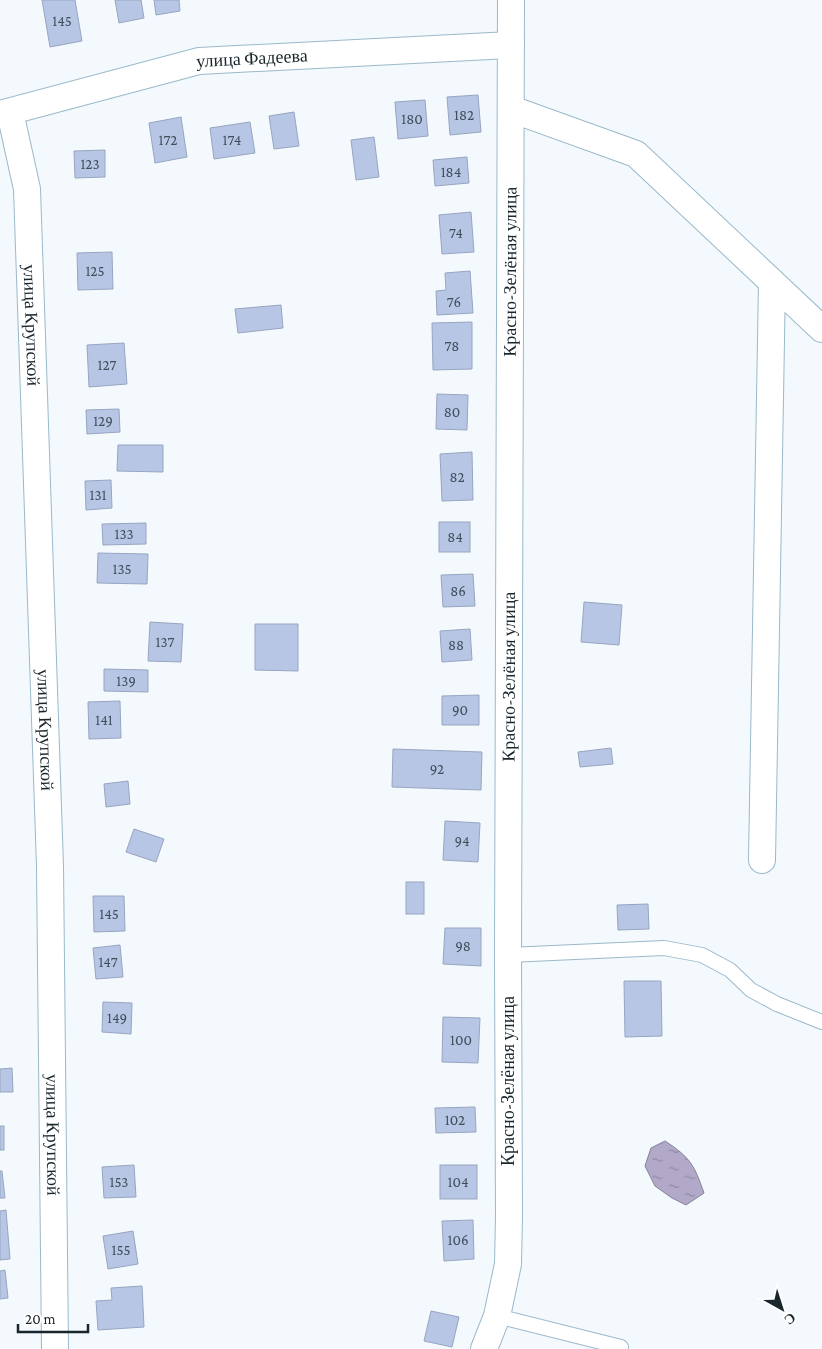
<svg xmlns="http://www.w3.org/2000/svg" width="822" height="1349" viewBox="0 0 822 1349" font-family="'Crimson Pro',serif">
<defs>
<pattern id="water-ripples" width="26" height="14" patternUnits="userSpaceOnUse" patternTransform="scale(1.25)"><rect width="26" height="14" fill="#b2a9c9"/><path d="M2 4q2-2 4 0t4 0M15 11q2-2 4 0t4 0" fill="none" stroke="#9089a3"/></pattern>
</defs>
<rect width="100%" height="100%" fill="#f3f9fd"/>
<path fill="url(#water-ripples)" stroke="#84829a" d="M 665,1141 C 691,1158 694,1165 704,1193 L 686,1205 L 672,1198 L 655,1186 L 645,1166 L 651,1148 Z"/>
<g fill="#b7c6e5" stroke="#98a5c0">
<path d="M 42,0 L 75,0 L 82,41 L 50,47 Z"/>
<path d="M 115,0 L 141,0 L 144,18 L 119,23 Z"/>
<path d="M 154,0 L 179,0 L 180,11 L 156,15 Z"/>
<path d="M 478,95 L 481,132 L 450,135 L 447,97 Z"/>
<path d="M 425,100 L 428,136 L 398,139 L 395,102 Z"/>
<path d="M 294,112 L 299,146 L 274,149 L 269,116 Z"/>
<path d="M 181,117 L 187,157 L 155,163 L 149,123 Z"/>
<path d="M 250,122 L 255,153 L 214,159 L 210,128 Z"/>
<path d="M 374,137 L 379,177 L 356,180 L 351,140 Z"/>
<path d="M 105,150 L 105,177 L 75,178 L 74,151 Z"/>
<path d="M 467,157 L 469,183 L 435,186 L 433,160 Z"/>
<path d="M 471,212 L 474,252 L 442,254 L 439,215 Z"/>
<path d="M 112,252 L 113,289 L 78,290 L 77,253 Z"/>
<path d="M 470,271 L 473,313 L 437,315 L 436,291 L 446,290 L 445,273 Z"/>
<path d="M 281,305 L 283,328 L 238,333 L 235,309 Z"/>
<path d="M 472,322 L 472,369 L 433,370 L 432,323 Z"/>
<path d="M 124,343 L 127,384 L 89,387 L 87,345 Z"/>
<path d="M 437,394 L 468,395 L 467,430 L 436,429 Z"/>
<path d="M 119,409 L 120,432 L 87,434 L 86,410 Z"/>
<path d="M 118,445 L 163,445 L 163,472 L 117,471 Z"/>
<path d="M 472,452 L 473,500 L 442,501 L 440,454 Z"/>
<path d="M 111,480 L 112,508 L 86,510 L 85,481 Z"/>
<rect x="439" y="522" width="31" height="30"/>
<path d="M 146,523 L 146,544 L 103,545 L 102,524 Z"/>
<path d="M 98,553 L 148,554 L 147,584 L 97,583 Z"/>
<path d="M 473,574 L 475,606 L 443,607 L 441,575 Z"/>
<path d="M 584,602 L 622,605 L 619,645 L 581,642 Z"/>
<path d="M 150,622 L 183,624 L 181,662 L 148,661 Z"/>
<path d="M 255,624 L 298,624 L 298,671 L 255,670 Z"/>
<path d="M 470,629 L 472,660 L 442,662 L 440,631 Z"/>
<path d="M 104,669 L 148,670 L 148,692 L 104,691 Z"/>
<path d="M 479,695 L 479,725 L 442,725 L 442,696 Z"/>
<path d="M 120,701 L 121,738 L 89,739 L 88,702 Z"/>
<path d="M 611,748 L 613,764 L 580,767 L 578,752 Z"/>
<path d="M 393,749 L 482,752 L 481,790 L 392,787 Z"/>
<path d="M 128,781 L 130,804 L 106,807 L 104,784 Z"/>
<path d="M 445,821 L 480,823 L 478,862 L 443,860 Z"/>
<path d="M 134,829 L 164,839 L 156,862 L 126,852 Z"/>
<rect x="406" y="882" width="18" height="32"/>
<path d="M 93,896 L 124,896 L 125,931 L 94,932 Z"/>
<path d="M 648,904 L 649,929 L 618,930 L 617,905 Z"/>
<path d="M 445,928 L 481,928 L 481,966 L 443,964 Z"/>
<path d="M 120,945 L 123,977 L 96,979 L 93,948 Z"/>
<path d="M 624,981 L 661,981 L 662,1036 L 625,1037 Z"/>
<path d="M 103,1002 L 132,1003 L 131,1034 L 102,1032 Z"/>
<path d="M 443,1017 L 480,1018 L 478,1063 L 442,1062 Z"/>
<path d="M 12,1068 L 13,1092 L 0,1092 L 0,1069 Z"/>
<path d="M 475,1107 L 476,1132 L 436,1133 L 435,1108 Z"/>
<rect x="0" y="1126" width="4" height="24"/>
<path d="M 134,1165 L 136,1197 L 104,1198 L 102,1167 Z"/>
<rect x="440" y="1165" width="37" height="34"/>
<path d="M 0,1171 L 2,1171 L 5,1198 L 0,1198 Z"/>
<path d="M 6,1210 L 10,1259 L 0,1260 L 0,1211 Z"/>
<path d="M 473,1220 L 474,1259 L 444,1261 L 442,1221 Z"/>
<path d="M 133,1231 L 138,1264 L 108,1269 L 103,1236 Z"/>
<path d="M 5,1270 L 8,1298 L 0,1299 L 0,1271 Z"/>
<path d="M 142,1286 L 144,1327 L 98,1330 L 96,1301 L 112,1300 L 111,1288 Z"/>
<path d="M 431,1311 L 459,1317 L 452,1347 L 424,1341 Z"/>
</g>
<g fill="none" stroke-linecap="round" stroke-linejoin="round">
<defs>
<g id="service">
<path d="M 508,955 L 664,948 L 702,955 L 730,970 L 751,990 L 777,1004 L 822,1022"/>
<path d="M 497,1316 L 621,1347"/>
</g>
<g id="minor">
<path d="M 511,109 L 636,154 L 822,329"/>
<path id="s1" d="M 10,112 L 27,189 L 50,866 L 55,1349"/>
<path id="s2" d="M 0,114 L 199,61 L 511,45"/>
<path d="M 762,860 L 772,282"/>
<path id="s3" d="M 484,1349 L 497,1316 L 508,1264 L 509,1216 L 508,955 L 511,0"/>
</g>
</defs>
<use href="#service" stroke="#9ab9ca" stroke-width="16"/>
<use href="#minor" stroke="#9ab9ca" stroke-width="28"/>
<use href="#service" stroke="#fff" stroke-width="14"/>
<use href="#minor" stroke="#fff" stroke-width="26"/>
</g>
<g text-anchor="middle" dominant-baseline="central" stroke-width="4.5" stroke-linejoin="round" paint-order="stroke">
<g font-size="15" fill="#404e5a">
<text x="62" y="21">145</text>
<text x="464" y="115">182</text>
<text x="412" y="119">180</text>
<text x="168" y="140">172</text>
<text x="232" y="140">174</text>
<text x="90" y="164">123</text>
<text x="451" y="172">184</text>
<text x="456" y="233">74</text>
<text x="95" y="271">125</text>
<text x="454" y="302">76</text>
<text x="452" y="346">78</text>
<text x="107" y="365">127</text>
<text x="452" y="412">80</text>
<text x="103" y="421">129</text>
<text x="457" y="477">82</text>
<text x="98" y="495">131</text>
<text x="124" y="534">133</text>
<text x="455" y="537">84</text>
<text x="122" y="569">135</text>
<text x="458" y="591">86</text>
<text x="165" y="642">137</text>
<text x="456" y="645">88</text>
<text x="126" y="681">139</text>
<text x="460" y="710">90</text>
<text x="104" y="720">141</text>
<text x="437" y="769">92</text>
<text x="462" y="841">94</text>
<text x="109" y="914">145</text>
<text x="463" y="946">98</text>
<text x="108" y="962">147</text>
<text x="117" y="1018">149</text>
<text x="461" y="1040">100</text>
<text x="455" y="1120">102</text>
<text x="119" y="1182">153</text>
<text x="458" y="1182">104</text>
<text x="458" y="1240">106</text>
<text x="121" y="1250">155</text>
</g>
<g font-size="18" fill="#19262c" stroke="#fff">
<text stroke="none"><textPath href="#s2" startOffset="259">улица Фадеева</textPath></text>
<text stroke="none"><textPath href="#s3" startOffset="1081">Красно-Зелёная улица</textPath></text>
<text stroke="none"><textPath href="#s1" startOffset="215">улица Крупской</textPath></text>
<text stroke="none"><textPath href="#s3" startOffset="676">Красно-Зелёная улица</textPath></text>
<text stroke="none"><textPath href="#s1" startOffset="620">улица Крупской</textPath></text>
<text transform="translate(508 1081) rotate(-90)">Красно-Зелёная улица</text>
<text stroke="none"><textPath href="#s1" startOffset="1025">улица Крупской</textPath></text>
</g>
</g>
<g transform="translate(782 1309) rotate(141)" stroke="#ffffff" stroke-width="4" paint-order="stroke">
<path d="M0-4L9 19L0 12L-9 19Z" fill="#19262c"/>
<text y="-8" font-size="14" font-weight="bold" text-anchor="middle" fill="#19262c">С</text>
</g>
<path d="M18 1324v8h70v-8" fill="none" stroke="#19262c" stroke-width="2.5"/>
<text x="25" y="1324" font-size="15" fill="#19262c" stroke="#ffffff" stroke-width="4" paint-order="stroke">20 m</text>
</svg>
